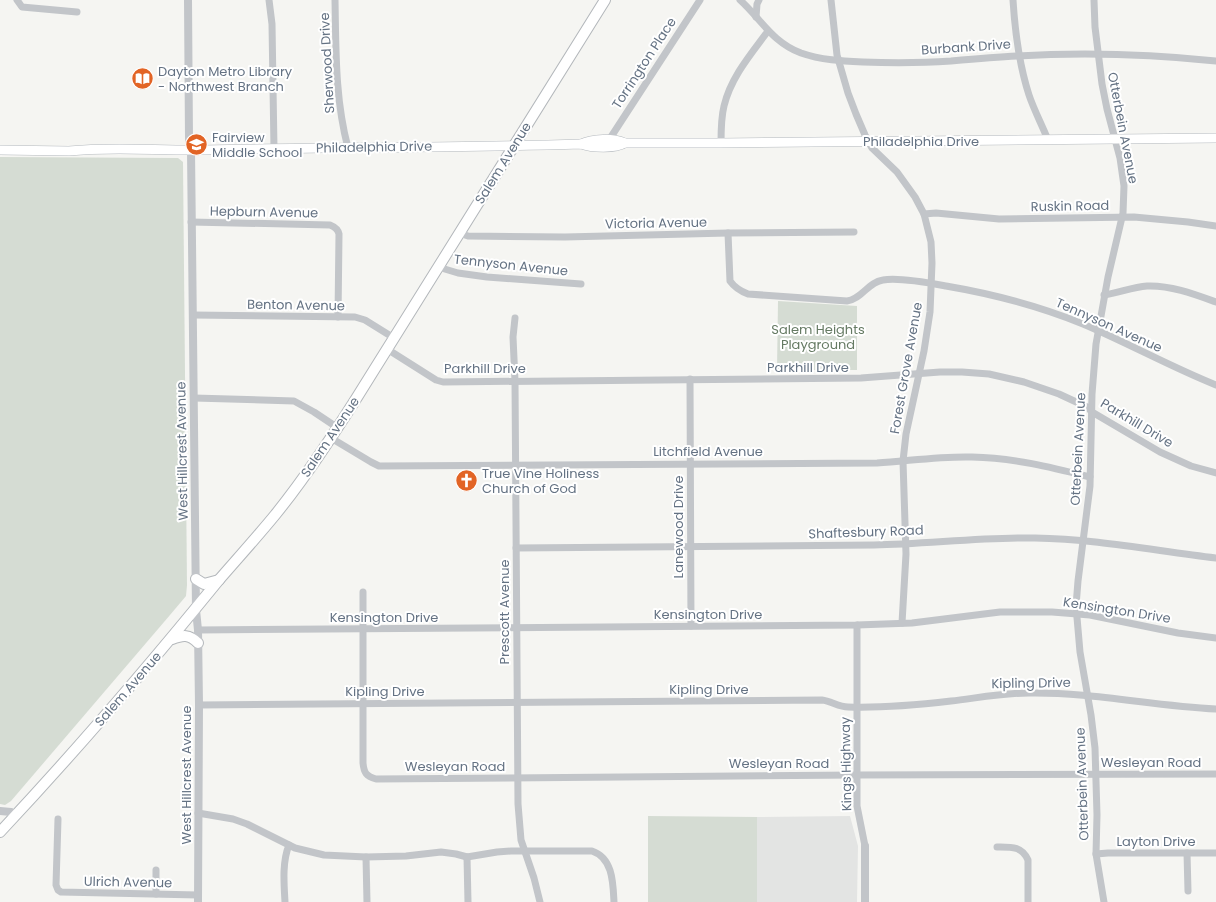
<svg xmlns="http://www.w3.org/2000/svg" width="1216" height="902" viewBox="0 0 1216 902" font-family="Poppins,sans-serif">
<rect width="100%" height="100%" fill="#f5f5f2"/>
<path fill="#e3e4e3" d="M 850,816 L 858,846 L 857,902 L 757,902 L 757,817 Z"/>
<g fill="#d5dcd3">
<path d="M 0,157 L 178,158 L 183,162 L 187,585 L 186,596 L 170,615 L 11,801 L 5,805 L 0,804 Z"/>
<path d="M 778,301 L 857,306 L 857,370 L 777,370 Z"/>
<path d="M 648,816 L 757,817 L 757,902 L 648,902 Z"/>
</g>
<g fill="none" stroke-linecap="round" stroke-linejoin="round">
<defs>
<g id="secondary">
<path d="M 581,144 C 593,138 613,138 625,143 L 721,143 L 1216,138"/>
<path d="M 0,150 L 69,151 C 114,146 160,151 205,150 C 330,147 456,148 581,144 C 592,148 615,149 625,143"/>
</g>
<g id="primary">
<path d="M 196,579 L 204,584 L 219,580"/>
<path d="M 172,639 C 183,635 189,634 198,643"/>
<path d="M 0,832 C 76,751 148,667 218,581 C 237,559 257,537 275,515 C 310,472 340,425 369,378 L 605,0"/>
</g>
</defs>
<use href="#secondary" stroke="#b4b9be" stroke-width="10"/>
<use href="#primary" stroke="#b3b7bb" stroke-width="12"/>
<g stroke="#c2c5c9" stroke-width="7">
<path d="M 17,0 L 22,7 L 77,12"/>
<path d="M 269,0 L 272,24 L 274,149"/>
<path d="M 335,0 C 336,50 335,99 348,148"/>
<path d="M 740,0 C 761,19 772,42 801,53 C 821,60 842,61 863,62 C 892,63 921,63 951,61 C 973,59 995,57 1017,56 C 1084,52 1149,54 1216,61"/>
<path d="M 831,0 L 837,55 L 848,93 L 856,114 L 865,135 L 872,148 L 897,172 L 915,197 L 924,214 L 931,242 L 932,263 L 930,312 L 924,351 L 906,434 L 903,461 L 906,554 L 902,623"/>
<path d="M 1013,0 C 1015,32 1019,64 1029,95 C 1034,110 1042,125 1048,140"/>
<path d="M 1094,0 L 1095,27 L 1102,84 L 1107,109 L 1120,158 L 1124,186 L 1123,213 L 1108,277 L 1096,344 L 1092,394 L 1090,486 L 1078,581 L 1076,606 L 1080,652 L 1091,715 L 1095,748 L 1097,815 L 1096,854 L 1104,902"/>
<path d="M 756,17 L 757,4 L 759,0"/>
<path d="M 609,140 L 700,0"/>
<path d="M 721,143 C 721,131 721,118 724,106 C 731,77 751,54 768,31"/>
<path d="M 924,214 L 936,213 L 999,219 L 1134,217 L 1188,222 L 1216,226"/>
<path d="M 191,222 L 330,225 C 335,227 338,229 339,234 L 338,317"/>
<path d="M 459,233 L 468,236 L 565,237 L 728,233 L 854,232"/>
<path d="M 728,233 L 730,281 C 735,288 740,291 748,294 L 847,301 C 862,299 868,282 883,280 C 899,277 930,283 946,286 C 993,294 1039,306 1083,324 C 1128,343 1171,367 1216,385"/>
<path d="M 438,267 L 458,273 L 487,277 L 581,284"/>
<path d="M 1104,295 C 1119,293 1132,287 1147,286 C 1170,285 1194,294 1216,302"/>
<path d="M 193,315 L 355,317 L 365,320 L 394,338"/>
<path d="M 515,318 L 513,337 L 515,381 L 518,804 L 521,840 L 534,878 L 540,902"/>
<path d="M 387,349 L 436,380 L 443,382 L 861,378 L 940,372 L 962,372 L 989,374 L 1024,382 L 1059,394 L 1087,407 L 1092,412 L 1160,452 L 1191,466 L 1216,473"/>
<path d="M 690,379 L 691,626"/>
<path d="M 194,398 L 294,401 L 314,412 L 338,428"/>
<path d="M 331,438 L 371,462 L 379,466 L 877,463 C 909,461 940,456 972,457 C 1014,458 1050,467 1090,477"/>
<path d="M 516,548 L 874,545 C 928,544 981,537 1035,538 C 1096,539 1156,551 1216,558"/>
<path d="M 363,592 L 363,763 C 364,773 366,776 376,779 L 857,775 L 1216,774"/>
<path d="M 857,625 L 857,806 L 865,846"/>
<path d="M 198,630 L 857,625 L 912,623 L 1000,612 L 1052,612 L 1090,615 L 1178,633 L 1216,638"/>
<path d="M 199,705 L 822,700 C 831,701 839,707 848,707 C 882,708 917,705 951,701 C 977,698 1003,693 1029,693 C 1092,692 1153,706 1216,709"/>
<path d="M 198,813 L 233,819 L 247,824 L 295,848 L 324,855 L 366,857 L 406,856 L 441,852 L 456,854 L 467,857 L 497,852 L 511,851 L 592,851 C 613,858 613,883 614,902"/>
<path d="M 58,819 L 56,885 L 58,890 L 61,892 L 198,895"/>
<path d="M 997,847 C 1011,847 1022,846 1028,860 L 1028,902"/>
<path d="M 1187,853 L 1188,891"/>
<path d="M 1096,854 L 1108,853 L 1216,853"/>
<path d="M 366,857 L 367,902"/>
<path d="M 467,857 L 468,902"/>
<path d="M 156,894 L 156,870"/>
<path d="M 285,902 C 284,884 282,862 289,845"/>
</g>
<g stroke="#c2c5c9" stroke-width="8">
<path d="M 188,0 L 189,139 L 191,150 L 196,610 L 198,630 L 199,705 L 198,902"/>
<path d="M 0,811 L 11,812 L 15,816"/>
<path d="M 865,846 L 865,902"/>
</g>
<use href="#secondary" stroke="#fff" stroke-width="9"/>
<use href="#primary" stroke="#fff" stroke-width="10"/>
</g>
<defs>
<symbol id="library-disc" viewBox="-11 -11 22 22"><circle r="9.5" fill="#e26425" stroke="#fff"/><path d="M-6-4Q-3-5.5-.7-3.5V5Q-3 3-6 4ZM6-4Q3-5.5 .7-3.5V5Q3 3 6 4Z" fill="#fff"/></symbol>
<symbol id="school-disc" viewBox="-11 -11 22 22"><circle r="9.5" fill="#e26425" stroke="#fff"/><path d="M0-5L7-2L0 1L-7-2ZM-4 1L0 2.5L4 1V4Q0 6-4 4Z" fill="#fff"/></symbol>
<symbol id="church-disc" viewBox="-11 -11 22 22"><circle r="9.5" fill="#e26425" stroke="#fff"/><path d="M-1.2-6h2.4v3.5h3.3v2.4h-3.3V6h-2.4V-.1h-3.3v-2.4h3.3Z" fill="#fff"/></symbol>
</defs>
<g fill-rule="evenodd">
<use href="#library-disc" x="130" y="66" width="25" height="25"/>
<use href="#school-disc" x="184" y="132" width="25" height="25"/>
<use href="#church-disc" x="454" y="468" width="25" height="25"/>
</g>
<g text-anchor="middle" dominant-baseline="central" stroke-width="4" stroke-linejoin="round" paint-order="stroke">
<g font-size="13" fill="#647283" stroke="#fff">
<text transform="translate(966 47) rotate(-4)">Burbank Drive</text>
<text transform="translate(327 63) rotate(-93)">Sherwood Drive</text>
<text transform="translate(644 63) rotate(-57)">Torrington Place</text>
<text transform="translate(1123 128) rotate(79)">Otterbein Avenue</text>
<text x="921" y="141">Philadelphia Drive</text>
<text transform="translate(374 147) rotate(-1)">Philadelphia Drive</text>
<text transform="translate(503 163) rotate(-58)">Salem Avenue</text>
<text transform="translate(1070 206) rotate(-1)">Ruskin Road</text>
<text transform="translate(264 212) rotate(1)">Hepburn Avenue</text>
<text transform="translate(656 223) rotate(-1)">Victoria Avenue</text>
<text transform="translate(511 265) rotate(6)">Tennyson Avenue</text>
<text transform="translate(296 305) rotate(1)">Benton Avenue</text>
<text transform="translate(1109 325) rotate(24)">Tennyson Avenue</text>
<text x="808" y="367">Parkhill Drive</text>
<text x="485" y="368">Parkhill Drive</text>
<text transform="translate(906 368) rotate(-80)">Forest Grove Avenue</text>
<text transform="translate(1137 423) rotate(31)">Parkhill Drive</text>
<text transform="translate(330 437) rotate(-56)">Salem Avenue</text>
<text transform="translate(1078 449) rotate(-87)">Otterbein Avenue</text>
<text transform="translate(182 451) rotate(-91)">West Hillcrest Avenue</text>
<text x="708" y="451">Litchfield Avenue</text>
<text transform="translate(678 527) rotate(-90)">Lanewood Drive</text>
<text transform="translate(866 532) rotate(-2)">Shaftesbury Road</text>
<text transform="translate(1117 610) rotate(9)">Kensington Drive</text>
<text transform="translate(504 612) rotate(-90)">Prescott Avenue</text>
<text x="708" y="614">Kensington Drive</text>
<text x="384" y="617">Kensington Drive</text>
<text transform="translate(1031 683) rotate(-1)">Kipling Drive</text>
<text transform="translate(128 689) rotate(-49)">Salem Avenue</text>
<text x="709" y="689">Kipling Drive</text>
<text x="385" y="691">Kipling Drive</text>
<text x="1151" y="762">Wesleyan Road</text>
<text x="779" y="763">Wesleyan Road</text>
<text transform="translate(846 764) rotate(-91)">Kings Highway</text>
<text x="455" y="766">Wesleyan Road</text>
<text transform="translate(186 775) rotate(-90)">West Hillcrest Avenue</text>
<text transform="translate(1082 784) rotate(-92)">Otterbein Avenue</text>
<text x="1156" y="841">Layton Drive</text>
<text transform="translate(128 882) rotate(1)">Ulrich Avenue</text>
</g>
<g font-size="13" fill="#647283" stroke="#fff" text-anchor="start">
<text x="158" y="71">Dayton Metro Library<tspan x="158" dy="15">- Northwest Branch</tspan></text>
<text x="212" y="137">Fairview<tspan x="212" dy="15">Middle School</tspan></text>
<text x="482" y="473">True Vine Holiness<tspan x="482" dy="15">Church of God</tspan></text>
</g>
<g font-size="13" fill="#657a63" stroke="#fff">
<text x="818" y="329">Salem Heights<tspan x="818" dy="15">Playground</tspan></text>
</g>
</g>
</svg>
